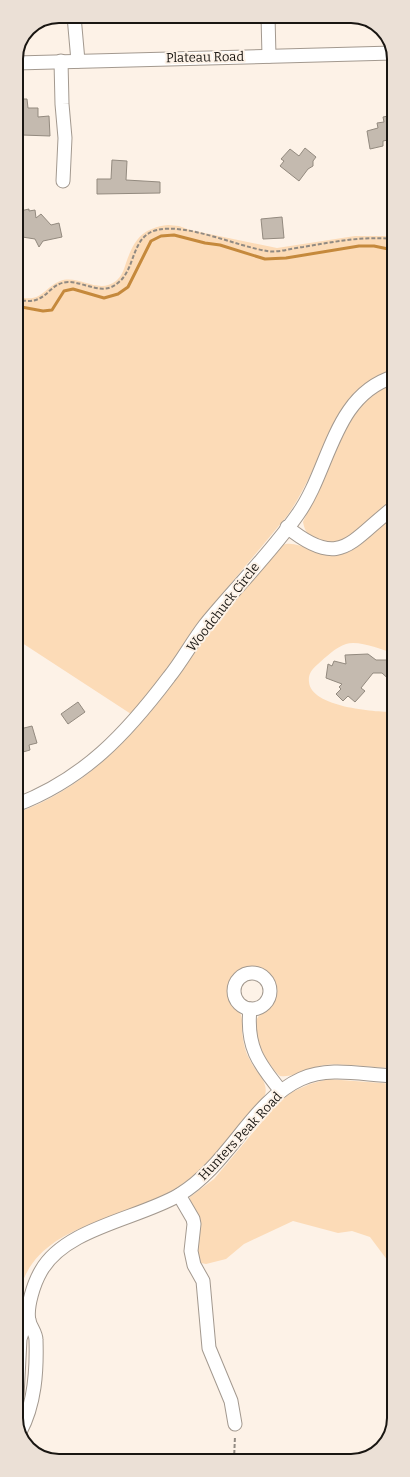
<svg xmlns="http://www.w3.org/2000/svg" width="410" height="1477" viewBox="0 0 410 1477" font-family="Bitter,serif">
<rect width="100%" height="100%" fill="#fdf2e7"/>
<g fill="#fcdbb7">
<path d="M 168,225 L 179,226 L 190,230 L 277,248 L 355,236 L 393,236 L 393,371 C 377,376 362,385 350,398 C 340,409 334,424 328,438 C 315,464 304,492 287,516 L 203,617 L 158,681 L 131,714 L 16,639 L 16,296 C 42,304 42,289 60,281 C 79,274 98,295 116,281 C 121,277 124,270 126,263 C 134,240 142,228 168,225 Z"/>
<path d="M 393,385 L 393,500 C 368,513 353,555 318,540 C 308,536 305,532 303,522 L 351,418 L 363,402 L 382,389 Z"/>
<path d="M 393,515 L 394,654 C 382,649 358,640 346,644 C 336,647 326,657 318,664 C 312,669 308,674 309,682 C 311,707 374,712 394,712 L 394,1068 C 371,1068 348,1063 325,1065 C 310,1067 295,1078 280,1076 C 268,1065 250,1036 257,1019 C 260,1012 268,1011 272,1005 C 296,972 231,948 229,989 C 228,1004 236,1003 240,1013 C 243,1018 242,1026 242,1031 C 243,1041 245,1052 250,1060 C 255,1072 269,1081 265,1095 C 239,1128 213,1164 178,1187 C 121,1224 28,1221 17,1304 L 16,813 C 84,790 134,736 175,681 C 187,665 196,648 207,633 C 230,603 256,575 280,546 C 300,536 319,564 348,552 C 366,545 378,526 393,515 Z"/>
<path d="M 328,1079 L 394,1084 L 394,1269 L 370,1237 L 352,1231 L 338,1233 L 293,1221 L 244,1244 L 226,1259 L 206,1264 L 201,1263 L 197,1252 L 198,1215 L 190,1201 L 190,1197 L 214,1179 L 277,1104 L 292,1092 L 310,1084 Z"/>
</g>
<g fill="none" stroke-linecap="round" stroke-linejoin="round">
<path stroke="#c5893c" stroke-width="3" d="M 16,306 L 43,311 L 52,310 L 64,291 L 73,289 L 104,298 L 118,294 L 128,287 L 151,241 L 161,236 L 174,235 L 205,243 L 220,245 L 265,259 L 286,258 L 359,246 L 374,246 L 393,250"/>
</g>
<g fill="#c4baaf" stroke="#938a7f">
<path d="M 16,99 L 27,99 L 28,108 L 38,108 L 38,117 L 49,116 L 50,136 L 22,135 L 22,125 L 16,126 Z"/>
<path d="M 393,115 L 393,139 L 383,141 L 383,146 L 370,149 L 367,131 L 378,128 L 377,123 L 384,122 L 383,117 Z"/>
<path d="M 305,148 L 316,157 L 313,161 L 313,166 L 308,169 L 299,181 L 280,166 L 284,161 L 281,159 L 290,149 L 299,156 Z"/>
<path d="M 112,160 L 127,161 L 126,180 L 160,182 L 160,193 L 97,194 L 97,179 L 111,179 Z"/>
<path d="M 29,209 L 29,211 L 35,210 L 36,218 L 41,214 L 51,225 L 59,223 L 62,237 L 43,241 L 39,247 L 35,239 L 16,236 L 16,212 Z"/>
<path d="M 282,217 L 284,238 L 263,239 L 261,219 Z"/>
<path d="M 368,654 L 376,660 L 390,660 L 394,664 L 394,684 L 382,673 L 373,673 L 361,688 L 365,691 L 355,702 L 348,696 L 343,701 L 336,694 L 341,689 L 339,687 L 342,684 L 326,678 L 328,664 L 332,666 L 334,661 L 346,664 L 345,655 Z"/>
<path d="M 78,702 L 85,712 L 68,724 L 61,714 Z"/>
<path d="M 32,726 L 37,743 L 29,745 L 30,750 L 16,754 L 16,730 Z"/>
</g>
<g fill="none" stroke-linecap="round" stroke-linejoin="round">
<defs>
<g id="minor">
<path d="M 74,16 L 78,61"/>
<path d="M 268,16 L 269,56"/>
<path d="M 61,61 L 62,104 L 65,138 L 63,181"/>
<path d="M 16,63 L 393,53"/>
<path d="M 287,527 C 341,571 351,540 393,508"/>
<path d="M 16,805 C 84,779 126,734 169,677 C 182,661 192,642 205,625 C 235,588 271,553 298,514 C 330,469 333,396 393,377"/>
<circle cx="252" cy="991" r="18"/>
<path d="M 250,1009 C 246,1046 258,1063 281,1091"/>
<path d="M 179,1195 L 193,1219 L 194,1224 L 191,1251 L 194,1265 L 203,1281 L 209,1348 L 231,1401 L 235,1424"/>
<path d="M 17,1396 L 20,1339 L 23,1330 L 29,1320"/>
<path d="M 20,1432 C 35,1404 37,1371 36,1340 C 36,1333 31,1328 29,1321 C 26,1307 34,1283 41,1271 C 65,1228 138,1219 179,1195 C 229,1165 252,1101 301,1079 C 330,1066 363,1075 394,1076"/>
</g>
</defs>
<use href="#minor" stroke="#a3998f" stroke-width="15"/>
<g stroke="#918a82" stroke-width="2" stroke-dasharray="4 2" stroke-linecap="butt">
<path d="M 16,299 C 48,308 46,283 68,282 C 86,282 103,297 119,282 C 136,268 131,236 157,230 C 187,223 236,246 267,251 C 278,253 292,248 303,247 C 333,242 362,236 393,239"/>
<path d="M 234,1460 L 235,1436"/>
</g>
<use href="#minor" stroke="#fff" stroke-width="13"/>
</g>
<g text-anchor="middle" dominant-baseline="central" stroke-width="4" stroke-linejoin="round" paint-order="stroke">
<g font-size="13" fill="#191612" stroke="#fdf2e7">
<text transform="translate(205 57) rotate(-1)">Plateau Road</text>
<text transform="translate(223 607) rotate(-52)">Woodchuck Circle</text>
<text transform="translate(240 1136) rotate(-47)">Hunters Peak Road</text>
</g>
</g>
<path d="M0 0H410V1477H0ZM59 23H351A36 36 0 0 1 387 59V1418A36 36 0 0 1 351 1454H59A36 36 0 0 1 23 1418V59A36 36 0 0 1 59 23Z" fill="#ebe0d6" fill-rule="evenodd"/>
<path fill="none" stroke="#191612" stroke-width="2" d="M59 23H351A36 36 0 0 1 387 59V1418A36 36 0 0 1 351 1454H59A36 36 0 0 1 23 1418V59A36 36 0 0 1 59 23Z"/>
</svg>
